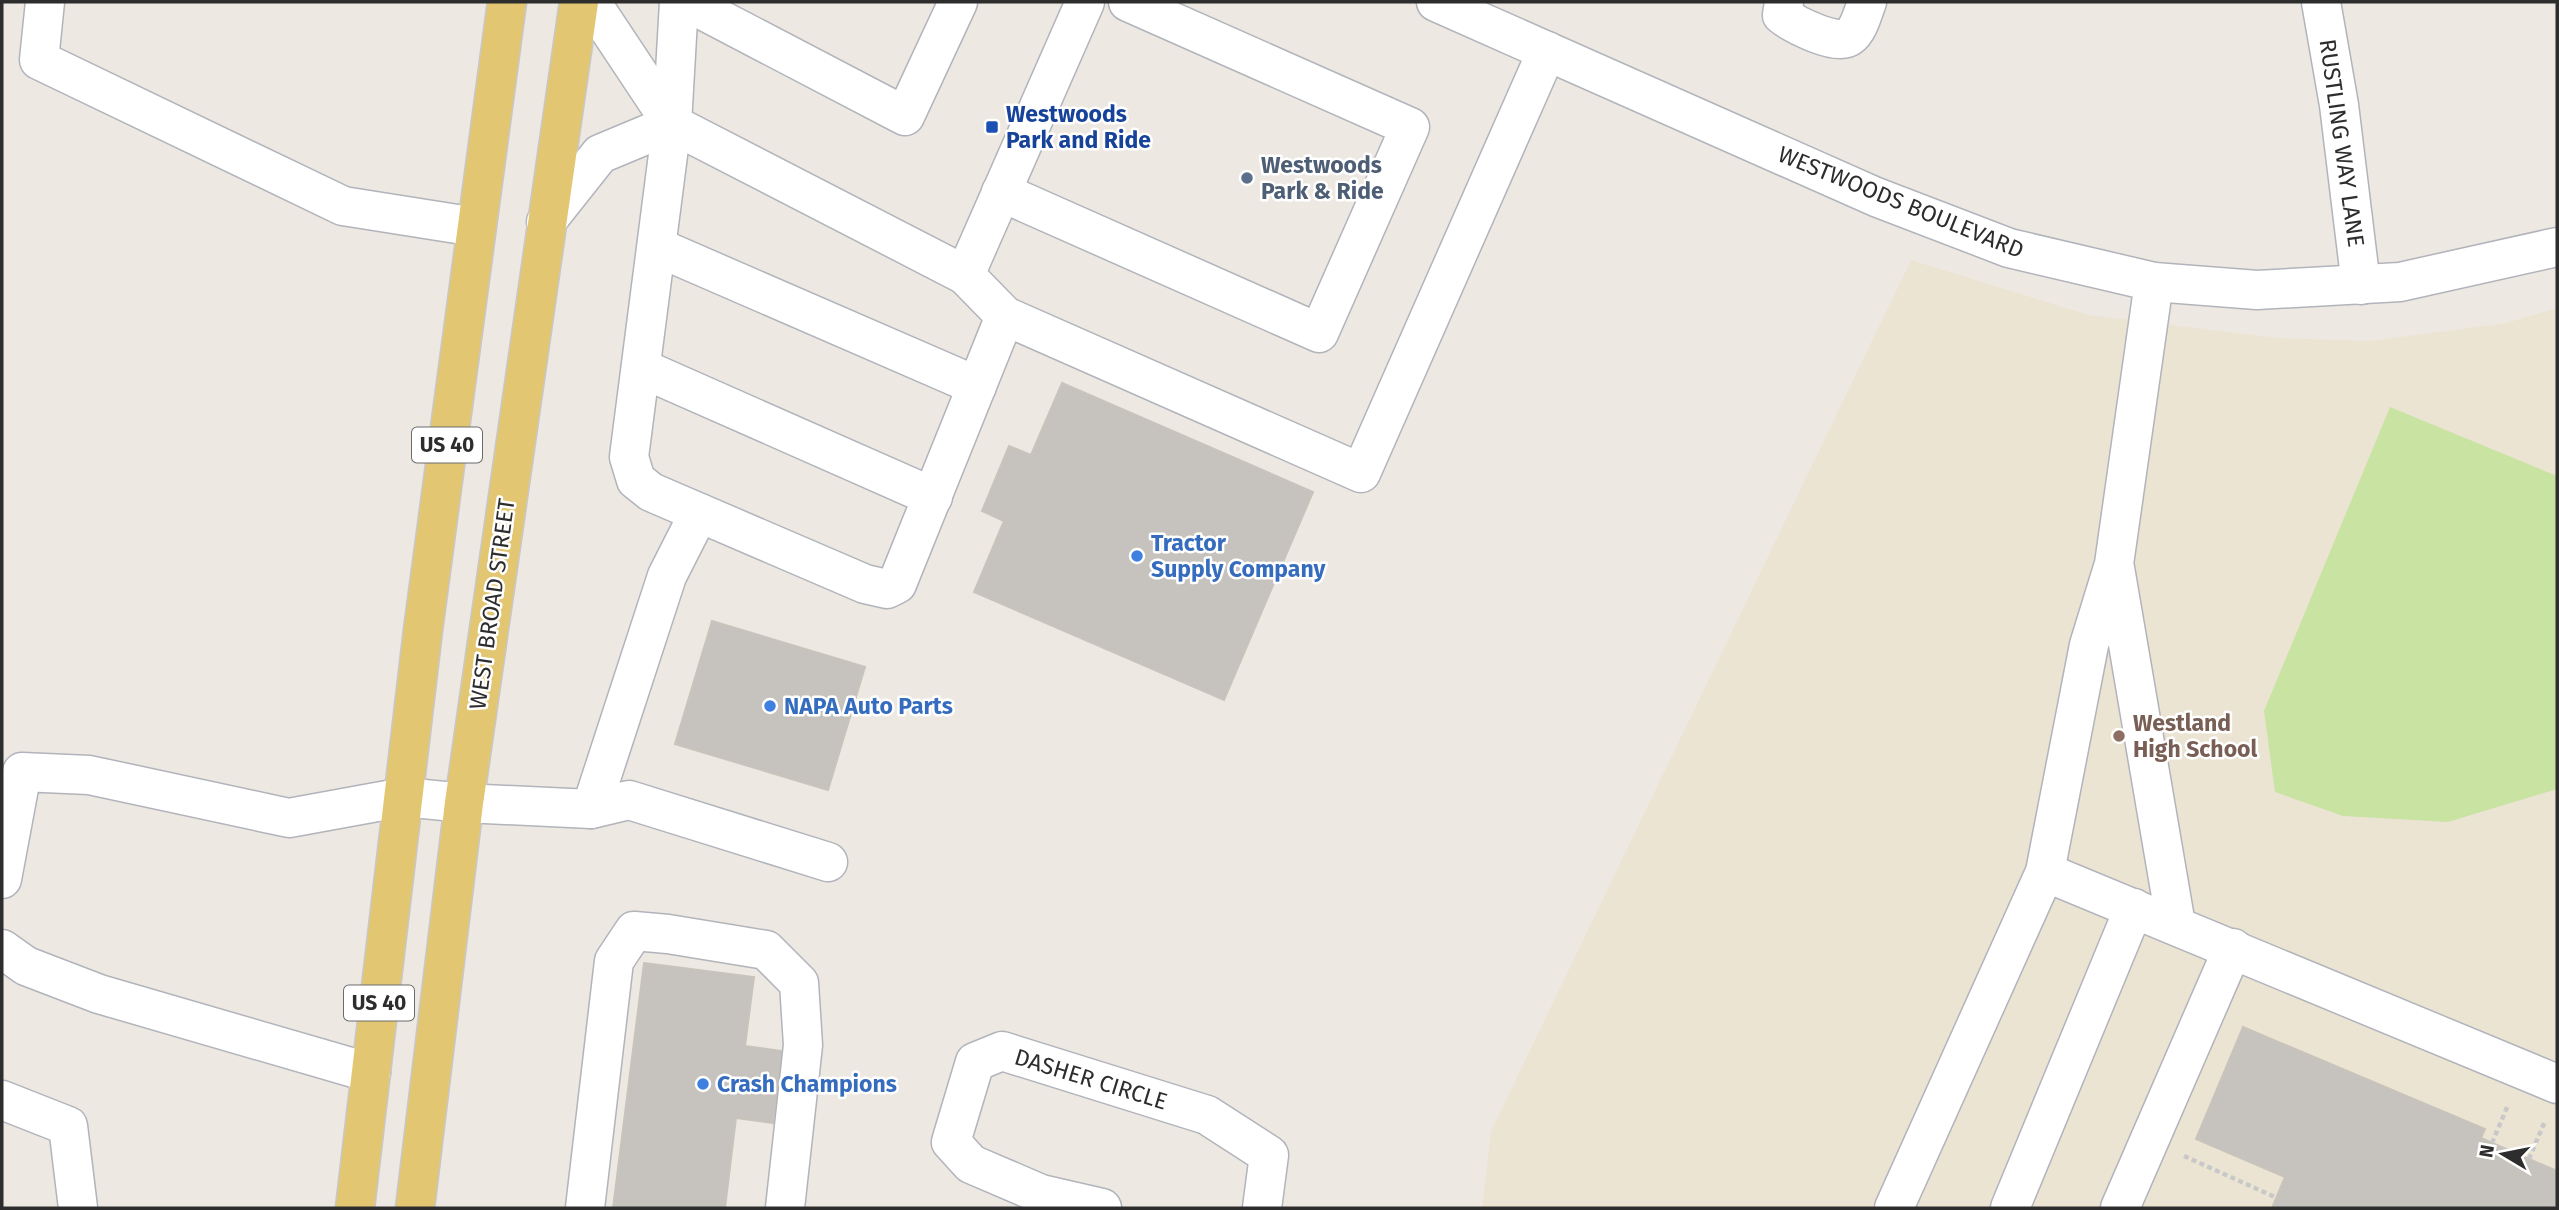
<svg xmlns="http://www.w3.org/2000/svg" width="2559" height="1210" viewBox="0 0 2559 1210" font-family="'Fira Sans',sans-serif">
<rect width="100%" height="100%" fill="#ede8e2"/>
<path fill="#ece4d3" d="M 1911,260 L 2089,315 L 2277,338 L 2370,341 L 2506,323 L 2557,308 L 2557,1208 L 1482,1208 L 1491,1131 Z"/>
<path fill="#c8e3a2" d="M 2390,407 L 2557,476 L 2557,789 L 2448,822 L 2343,816 L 2275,792 L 2264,711 Z"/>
<g fill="#c6c2bd" stroke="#c9c4bb" stroke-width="2">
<path d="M 1062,383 L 1313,492 L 1224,700 L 974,592 L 1004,521 L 982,511 L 1009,446 L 1031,455 Z"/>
<path d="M 712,621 L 865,667 L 828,790 L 675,744 Z"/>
<path d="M 644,963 L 754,977 L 745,1046 L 782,1051 L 773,1123 L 736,1118 L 725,1208 L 613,1208 Z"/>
<path d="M 2243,1027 L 2485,1129 L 2481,1138 L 2557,1171 L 2557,1208 L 2272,1208 L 2285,1177 L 2196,1139 Z"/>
</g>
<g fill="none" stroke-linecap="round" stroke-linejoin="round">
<defs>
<g id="minor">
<path d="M 45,2 L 39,60 L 343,206 L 476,227"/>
<path d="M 591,2 L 672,124 L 965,275 L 1005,316 L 1361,473 L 1547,51"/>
<path d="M 679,2 L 672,124 L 629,457 L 636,480 L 651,492 L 865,584 L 887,589 L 897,584 L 1005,316"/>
<path d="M 687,2 L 905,116 L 958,2"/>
<path d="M 1436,2 L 1876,197 L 2009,248 L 2154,282 L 2257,290 L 2400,282 L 2557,247"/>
<path d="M 1784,2 L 1782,15 C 1793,24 1836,46 1849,37 C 1859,30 1863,12 1867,2"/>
<path d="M 2321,2 L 2339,105 L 2361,285"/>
<path d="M 1001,192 L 1319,333 L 1410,127 L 1128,2"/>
<path d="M 546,222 L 600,154 L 672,124"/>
<path d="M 657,247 L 977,386"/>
<path d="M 965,275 L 1085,2"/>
<path d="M 641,368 L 933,497"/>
<path d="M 2115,568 L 2176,925"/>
<path d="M 591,809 L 667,576 L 699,513"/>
<path d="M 2045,872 L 2557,1084"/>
<path d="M 2,879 L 22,772 L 89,775 L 289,818 L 404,797 L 464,803 L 591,809 L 629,800 L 828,862"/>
<path d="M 2,949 L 26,966 L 99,994 L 371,1073"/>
<path d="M 2,1100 L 68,1126 L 78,1208"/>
<path d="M 585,1208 L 614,961 L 634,931 L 668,934 L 766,950 L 799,983 L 803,1045 L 785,1208"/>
<path d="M 1102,1208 L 1041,1194 L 971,1164 L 951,1142 L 975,1062 L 1002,1051 L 1207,1115 L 1269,1155 L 1262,1208"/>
<path d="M 1894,1208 L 2045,872 L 2089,645 L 2114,564 L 2154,282"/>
<path d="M 2010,1208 L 2134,908"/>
<path d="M 2120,1208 L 2233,948"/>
</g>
<g id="major">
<path d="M 355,1208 L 423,630 L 507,2"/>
<path d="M 415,1208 L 464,803 L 579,2"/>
</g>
</defs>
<use href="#minor" stroke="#b2b4bc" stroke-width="41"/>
<use href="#major" stroke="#c8c8c8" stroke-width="41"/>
<g stroke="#c8c8c8" stroke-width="4.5" stroke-dasharray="5 3.5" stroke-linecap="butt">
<path d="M 2492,1143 L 2508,1105"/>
<path d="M 2184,1156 L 2277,1198"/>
<path d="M 2529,1159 L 2545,1121"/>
</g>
<use href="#minor" stroke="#fff" stroke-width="38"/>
<use href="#major" stroke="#e3c671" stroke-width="38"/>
</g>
<rect fill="#1a4fb4" stroke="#fff" stroke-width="2.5" x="985" y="120" width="14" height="14" rx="3.5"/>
<circle fill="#5c6f8a" stroke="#fff" stroke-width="2.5" cx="1247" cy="178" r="7"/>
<g fill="#3f7fe0" stroke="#fff" stroke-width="2.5">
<circle cx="1137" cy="556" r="7"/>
<circle cx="770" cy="706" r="7"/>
<circle cx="703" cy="1084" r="7"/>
</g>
<circle fill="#8d6e63" stroke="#fff" stroke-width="2.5" cx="2119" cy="736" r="7"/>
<g text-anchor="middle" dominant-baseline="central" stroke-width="5" stroke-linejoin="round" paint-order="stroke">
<g fill="#fff" stroke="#6c6c6c" stroke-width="2">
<rect x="412" y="427.5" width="70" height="35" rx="5"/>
<rect x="344" y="985.5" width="70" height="35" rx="5"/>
</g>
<g font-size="21" font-weight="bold" fill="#2d2d2d">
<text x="447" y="445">US 40</text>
<text x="379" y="1003">US 40</text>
</g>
<g font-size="23" font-weight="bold" fill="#164399" stroke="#fff" text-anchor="start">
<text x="1006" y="114">Westwoods<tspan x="1006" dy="26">Park and Ride</tspan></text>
</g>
<g font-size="23" fill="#2d2d2d" stroke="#fff">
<text transform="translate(2342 143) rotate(82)">RUSTLING WAY LANE</text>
<text transform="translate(1901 202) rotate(22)">WESTWOODS BOULEVARD</text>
<text transform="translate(492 604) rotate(-82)">WEST BROAD STREET</text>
<text transform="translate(1091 1079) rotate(17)">DASHER CIRCLE</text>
</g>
<g font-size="23" font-weight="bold" fill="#4e5e75" stroke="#fff" text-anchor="start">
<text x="1261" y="165">Westwoods<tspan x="1261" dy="26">Park &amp; Ride</tspan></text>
</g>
<g font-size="23" font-weight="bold" fill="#366cbe" stroke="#fff" text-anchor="start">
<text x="1151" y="543">Tractor<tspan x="1151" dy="26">Supply Company</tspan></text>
<text x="784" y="706">NAPA Auto Parts</text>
<text x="717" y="1084">Crash Champions</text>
</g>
<g font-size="23" font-weight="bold" fill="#785e54" stroke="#fff" text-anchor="start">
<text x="2133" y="723">Westland<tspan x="2133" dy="26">High School</tspan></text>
</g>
</g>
<rect width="2559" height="1210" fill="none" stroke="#2d2d2d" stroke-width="7"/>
<g transform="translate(2503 1154) rotate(280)" stroke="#ffffff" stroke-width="5" paint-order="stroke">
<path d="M0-5L12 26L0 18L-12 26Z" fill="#2d2d2d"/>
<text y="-10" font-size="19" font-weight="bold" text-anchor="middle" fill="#2d2d2d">N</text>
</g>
</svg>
